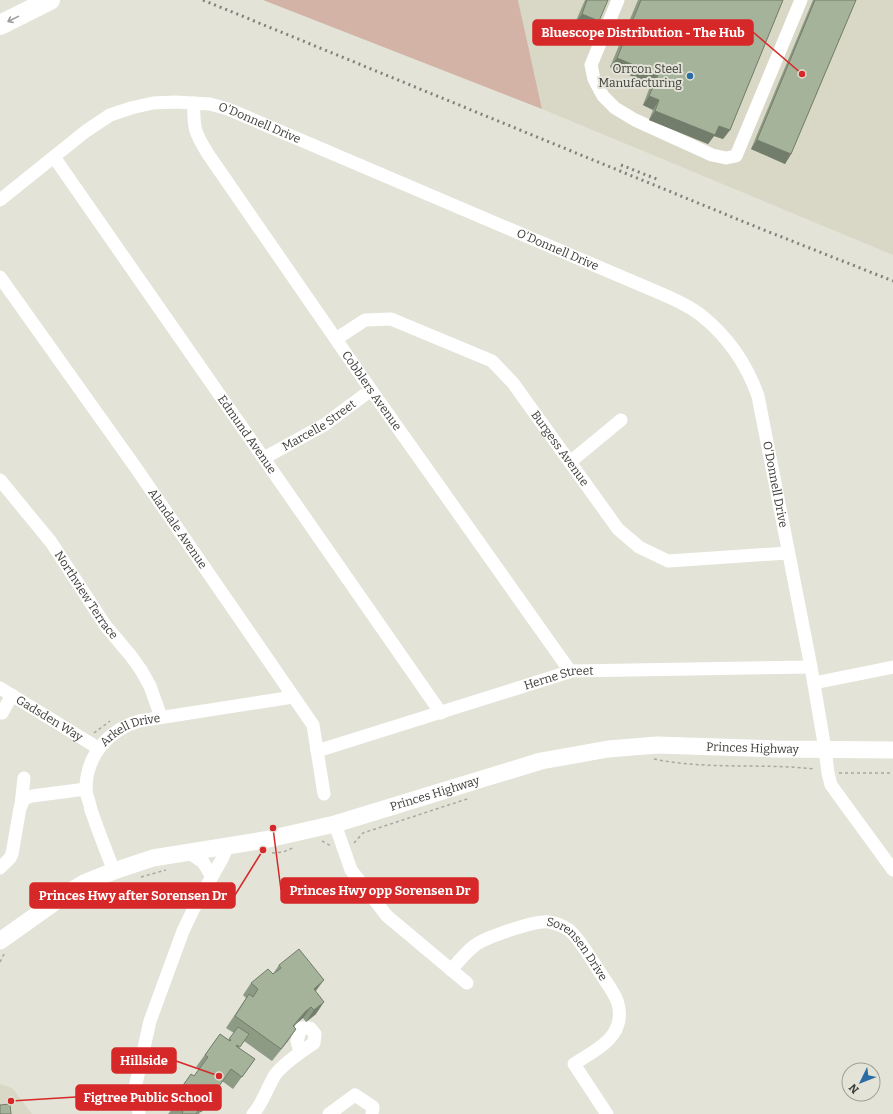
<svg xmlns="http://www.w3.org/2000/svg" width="893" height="1114" viewBox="0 0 893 1114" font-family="Bitter,serif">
<rect width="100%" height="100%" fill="#e3e3d8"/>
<g fill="#d9d8c6">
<path d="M 518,0 L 893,0 L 893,255 L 542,109 Z"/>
<path d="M 0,1084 L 12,1088 L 32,1114 L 0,1114 Z"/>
</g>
<path fill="#d2b3a6" d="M 263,0 L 518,0 L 542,109 Z"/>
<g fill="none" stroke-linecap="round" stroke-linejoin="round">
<g stroke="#a8a89f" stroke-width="1.5" stroke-dasharray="3 3" stroke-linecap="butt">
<path d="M 94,733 L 110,721"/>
<path d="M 654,759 C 707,770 762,763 815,769"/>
<path d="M 839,773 L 893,773"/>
<path d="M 322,841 L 331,846"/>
<path d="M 354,843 L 363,833 L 470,798"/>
<path d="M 272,853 L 283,852 L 293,848"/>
<path d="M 141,877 L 166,870"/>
<path d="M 0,962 L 4,954"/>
</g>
<g stroke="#fff" stroke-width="13">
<path d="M 618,0 L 591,65 L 594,79 L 603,96 L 615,108 L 635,120 L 712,155 L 726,158 L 736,156 L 801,0"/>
<path id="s1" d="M 194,103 C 193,128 195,133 208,154 L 371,390 L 570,671"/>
<path id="s2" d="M 54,157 L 441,713"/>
<path id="s3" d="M 0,200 L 86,131 L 110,115 L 131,108 L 153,103 L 175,102 L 210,104 L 228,109 L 662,294 C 676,300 691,307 702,316 C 728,337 747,365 758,396 L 811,667 L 825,749 L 828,773 L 831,785 L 893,870"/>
<path id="s4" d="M 0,277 L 136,468 L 313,725 L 324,794"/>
<path id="s5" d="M 336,339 L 365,320 L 391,319 L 492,361 L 513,383 L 618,529 L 639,547 L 668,561 L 788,553"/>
<path id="s6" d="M 264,458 L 324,425 L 371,390"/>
<path d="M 570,462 L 621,420"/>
<path id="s7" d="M 0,480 L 51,542 L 105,625 L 131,656 L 141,670 L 150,686 L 161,717"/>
<path d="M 814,683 L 893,667"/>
<path id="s8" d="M 0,688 L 98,748"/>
<path d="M 2,713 L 12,695"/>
<path id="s9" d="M 317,751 L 572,671 L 811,667"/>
<path d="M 21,805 L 24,778"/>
<path d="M 335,824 L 351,870 L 387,916 L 467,983"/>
<path d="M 188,852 L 203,862 L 212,877"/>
<path d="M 0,868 L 10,858 L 12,854 L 20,808 L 24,799 L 32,796 L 86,789"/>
<path id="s10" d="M 114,871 C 106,851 98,830 91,810 C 90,803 86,795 86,789 C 86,755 109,730 139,721 L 293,697"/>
<path id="s11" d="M 451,970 C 458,962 466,952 474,946 C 485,937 536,920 549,922 C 556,923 563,926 569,930 C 580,939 593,962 601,974 C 611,990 624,1003 618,1024 C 613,1043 589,1054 574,1064 L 607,1114"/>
<path d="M 139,1114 L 135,1088 L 150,1021 L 183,931 L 194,908 L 222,859 L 228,845"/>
<path d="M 253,1114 C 263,1103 267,1088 275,1075 C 283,1064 302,1051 314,1043 L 315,1034 L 310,1028 L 301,1028 L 297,1041 L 300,1052"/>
<path d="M 329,1114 L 355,1095 L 373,1107 L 372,1114"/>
</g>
<path stroke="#fff" stroke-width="17" id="s12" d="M 0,941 L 69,892 L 84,883 L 114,871 L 153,858 L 264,840 L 335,824 L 541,761 L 608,749 L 657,745 L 777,749 L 893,750"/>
<path stroke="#fff" stroke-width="20" d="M 0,25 L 50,0"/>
<g stroke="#82827b" stroke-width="3" stroke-dasharray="2 4" stroke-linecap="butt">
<path d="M 203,0 L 759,228 L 893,281"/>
<path d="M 621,165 L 659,180"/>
</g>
</g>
<g fill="#8d9a84">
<path d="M 585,0 L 608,0 L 593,30 L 575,23 Z"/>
<path d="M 638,0 L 783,0 L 730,130 L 723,139 L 714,136 L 708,144 L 649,120 L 653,110 L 643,105 L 651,84 L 610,67 Z"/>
<path d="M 813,0 L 856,0 L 791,154 L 785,164 L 751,149 Z"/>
<path d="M 279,965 L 316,991 L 316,1014 L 306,1022 L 303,1018 L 296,1024 L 294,1027 L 296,1029 L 272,1061 L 244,1041 L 239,1048 L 255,1059 L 233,1089 L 222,1081 L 199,1114 L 168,1114 L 172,1109 L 168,1106 L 191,1074 L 194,1076 L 200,1069 L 196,1067 L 220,1034 L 229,1040 L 234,1033 L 226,1028 L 246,998 L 243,995 L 251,983 L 273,974 Z"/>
</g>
<g fill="#737d6b">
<path d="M 582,14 L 599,21 L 593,30 L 575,23 Z"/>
<path d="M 617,58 L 658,75 L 651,84 L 610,67 Z"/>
<path d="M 649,96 L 659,100 L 653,110 L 643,105 Z"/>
<path d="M 655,111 L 719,126 L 730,130 L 723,139 L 714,136 L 708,144 L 649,120 Z"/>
<path d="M 757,140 L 791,154 L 785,164 L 751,149 Z"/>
<path d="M 324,980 L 315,992 L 314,989 Z"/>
<path d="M 324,1002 L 316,1014 L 306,1022 L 314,1010 Z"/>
<path d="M 311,1007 L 303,1018 L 296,1024 L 285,1038 L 305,1012 Z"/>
<path d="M 296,1029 L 288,1041 L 272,1061 Z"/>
</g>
<g fill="#a4b399" stroke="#737d6b">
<path d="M 587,0 L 608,0 L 599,21 L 582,14 Z"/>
<path d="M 641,0 L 783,0 L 730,130 L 719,126 L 715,135 L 655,111 L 659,100 L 649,96 L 658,75 L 617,58 Z"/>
<path d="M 815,0 L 856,0 L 791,154 L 757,140 Z"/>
<path d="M 299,949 L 324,980 L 314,989 L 324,1002 L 314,1010 L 311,1007 L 305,1012 L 293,1026 L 296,1029 L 281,1049 L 235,1016 L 249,994 L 253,997 L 258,989 L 251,983 L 268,969 L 273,974 L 281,968 L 279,965 Z"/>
<path d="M 238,1027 L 249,1034 L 240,1047 L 237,1045 L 236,1046 L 255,1059 L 242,1077 L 231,1069 L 201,1112 L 193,1106 L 192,1107 L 198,1111 L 196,1114 L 183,1114 L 182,1113 L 183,1111 L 174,1105 L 179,1098 L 188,1104 L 189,1103 L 177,1094 L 191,1074 L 194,1076 L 208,1057 L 205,1055 L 220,1034 L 230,1041 L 231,1040 L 229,1039 Z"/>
<path d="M 10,1104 L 11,1114 L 0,1114 L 0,1105 Z"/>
</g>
<defs><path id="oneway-shaft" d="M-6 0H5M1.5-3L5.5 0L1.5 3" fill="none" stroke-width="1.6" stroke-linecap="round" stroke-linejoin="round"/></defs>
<use stroke="#9d9d9b" href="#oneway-shaft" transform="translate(13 19) rotate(154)"/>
<circle fill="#2b6ca2" stroke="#e3e3d8" stroke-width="1.5" cx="690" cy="76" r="4"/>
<g text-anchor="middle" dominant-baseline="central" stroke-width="4" stroke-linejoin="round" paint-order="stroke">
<g font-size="12" fill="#3b3b37" stroke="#e3e3d8" text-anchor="end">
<text x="682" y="69">Orrcon Steel<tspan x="682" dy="14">Manufacturing</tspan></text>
</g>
<g font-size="12" fill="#3b3b37" stroke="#e3e3d8">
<text stroke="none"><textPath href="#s3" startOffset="294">O'Donnell Drive</textPath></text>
<text stroke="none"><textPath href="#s3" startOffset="618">O'Donnell Drive</textPath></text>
<text stroke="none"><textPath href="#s1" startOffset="342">Cobblers Avenue</textPath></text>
<text stroke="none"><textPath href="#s6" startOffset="64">Marcelle Street</textPath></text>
<text stroke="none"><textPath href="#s2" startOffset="338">Edmund Avenue</textPath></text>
<text stroke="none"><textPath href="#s5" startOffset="281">Burgess Avenue</textPath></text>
<text stroke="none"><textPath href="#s3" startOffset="966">O'Donnell Drive</textPath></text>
<text stroke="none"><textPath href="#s4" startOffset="308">Alandale Avenue</textPath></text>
<text stroke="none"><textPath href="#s7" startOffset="144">Northview Terrace</textPath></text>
<text stroke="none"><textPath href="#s9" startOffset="253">Herne Street</textPath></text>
<text stroke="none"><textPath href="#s8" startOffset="58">Gadsden Way</textPath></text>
<text stroke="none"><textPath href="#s10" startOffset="168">Arkell Drive</textPath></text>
<text stroke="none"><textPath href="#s12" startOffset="789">Princes Highway</textPath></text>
<text stroke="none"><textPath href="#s12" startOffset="465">Princes Highway</textPath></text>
<text stroke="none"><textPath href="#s11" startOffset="153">Sorensen Drive</textPath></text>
</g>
</g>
<path fill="none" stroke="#d62828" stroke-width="1.5" d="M802 74L753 32M273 828L281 890M263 850L235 895M219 1076L176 1061M11 1101L76 1097"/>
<g fill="#d62828" stroke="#e3e3d8" stroke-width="1.5">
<circle cx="802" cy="74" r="4"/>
<circle cx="273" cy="828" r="4"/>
<circle cx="263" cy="850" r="4"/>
<circle cx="219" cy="1076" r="4"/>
<circle cx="11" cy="1101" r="4"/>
</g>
<g fill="#d62828" stroke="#d62828" stroke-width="1.5">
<rect x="533" y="20" width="220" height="25" rx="4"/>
<rect x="281" y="878" width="197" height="25" rx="4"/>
<rect x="30" y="883" width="205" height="25" rx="4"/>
<rect x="112" y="1048" width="64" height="25" rx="4"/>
<rect x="76" y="1085" width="145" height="25" rx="4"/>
</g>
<g font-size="13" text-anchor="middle" font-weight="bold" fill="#fff">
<text x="643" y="37">Bluescope Distribution - The Hub</text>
<text x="380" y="895">Princes Hwy opp Sorensen Dr</text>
<text x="133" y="900">Princes Hwy after Sorensen Dr</text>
<text x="144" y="1065">Hillside</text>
<text x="148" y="1102">Figtree Public School</text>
</g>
<g transform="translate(861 1082) rotate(227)"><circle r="19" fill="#e3e3d8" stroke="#a0a098"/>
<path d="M0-3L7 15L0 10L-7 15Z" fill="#2b6ca2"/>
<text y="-6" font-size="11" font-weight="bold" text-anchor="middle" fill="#3b3b37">N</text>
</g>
</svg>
